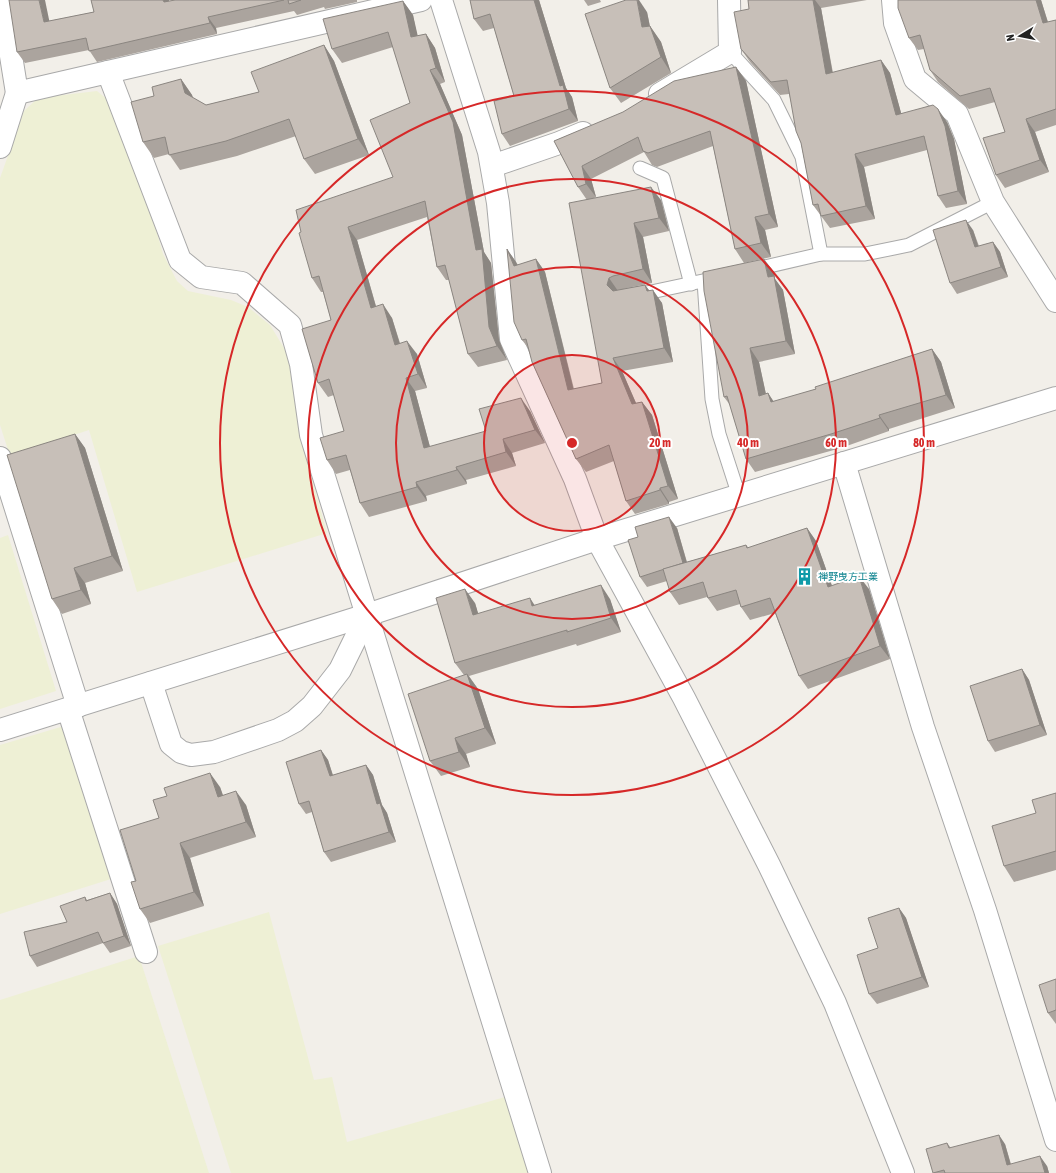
<svg xmlns="http://www.w3.org/2000/svg" width="1056" height="1173" viewBox="0 0 1056 1173" font-family="'Asap Condensed','Noto Sans JP',sans-serif">
<rect width="100%" height="100%" fill="#f2efe9"/>
<g fill="#eef0d5">
<path d="M 97,91 L 108,100 L 149,205 L 163,254 L 177,281 L 188,291 L 231,300 L 248,307 L 270,325 L 284,348 L 293,369 L 302,443 L 327,533 L 137,592 L 89,430 L 10,456 L 0,425 L 0,178 L 24,111 L 38,98 Z"/>
<path d="M 8,535 L 56,691 L 0,709 L 0,538 Z"/>
<path d="M 64,726 L 111,879 L 0,914 L 0,745 Z"/>
<path d="M 269,912 L 314,1080 L 332,1077 L 347,1142 L 505,1097 L 528,1173 L 231,1173 L 158,946 Z"/>
<path d="M 139,956 L 209,1173 L 0,1173 L 0,1000 Z"/>
</g>
<g fill="none" stroke-linecap="round" stroke-linejoin="round">
<defs>
<g id="lane">
<path d="M 730,52 L 774,100 L 802,157 L 821,254 L 865,254 L 909,245 L 993,202"/>
<path d="M 640,168 L 663,178 L 691,284"/>
<path d="M 752,270 L 821,254"/>
<path d="M 704,281 L 712,399 L 719,434 L 739,496"/>
<path d="M 637,295 L 712,279"/>
</g>
<g id="street">
<path d="M 2,0 L 17,93 L 108,72 L 180,260 L 201,277 L 242,283 L 290,325 L 301,364 L 311,435 L 540,1173"/>
<path d="M 441,0 L 489,152 L 498,203 L 511,339 L 575,479 L 597,539 L 684,698 L 769,865 L 835,1003 L 903,1173"/>
<path d="M 893,0 L 895,23 L 915,79 L 957,114 L 993,202 L 1056,301"/>
<path d="M 108,72 L 421,0"/>
<path d="M 660,94 L 730,52 L 729,0"/>
<path d="M 0,147 L 17,93"/>
<path d="M 492,166 L 559,143 L 583,133"/>
<path d="M 0,458 L 78,706"/>
<path d="M 844,463 L 923,727 L 985,910 L 1056,1140"/>
<path d="M 151,683 L 171,744 L 181,752 L 191,755 L 214,752 L 278,730 L 295,721 L 312,706 L 340,670 L 367,615"/>
<path d="M 68,709 L 146,952"/>
<path d="M 0,730 L 367,615 L 597,539 L 1056,398"/>
</g>
</defs>
<use href="#lane" stroke="#a9a9a9" stroke-width="15"/>
<use href="#street" stroke="#a9a9a9" stroke-width="24"/>
<use href="#lane" stroke="#fff" stroke-width="13"/>
<use href="#street" stroke="#fff" stroke-width="22"/>
</g>
<g fill="#aba49e">
<path d="M 91,0 L 169,0 L 169,1 L 175,0 L 357,0 L 357,2 L 325,9 L 324,7 L 297,15 L 294,11 L 216,28 L 217,34 L 97,62 L 89,50 L 25,63 L 17,52 L 49,21 L 94,12 Z"/>
<path d="M 470,0 L 539,0 L 566,88 L 572,97 L 578,121 L 510,146 L 502,134 L 514,96 L 494,28 L 483,31 L 474,19 Z"/>
<path d="M 584,0 L 600,0 L 601,2 L 588,6 Z"/>
<path d="M 748,0 L 867,0 L 821,8 L 833,73 L 881,60 L 890,73 L 901,113 L 947,122 L 954,139 L 967,204 L 946,208 L 938,196 L 927,150 L 864,167 L 875,219 L 830,228 L 813,205 L 801,143 L 789,94 L 780,95 L 750,62 L 741,49 L 749,9 Z"/>
<path d="M 898,0 L 1041,0 L 1048,22 L 1056,20 L 1056,125 L 1035,132 L 1049,172 L 1005,188 L 996,175 L 1005,132 L 995,102 L 969,109 L 938,82 L 930,70 L 924,49 L 918,50 L 909,38 Z"/>
<path d="M 403,1 L 413,15 L 417,36 L 426,34 L 435,48 L 445,82 L 440,84 L 462,135 L 484,252 L 491,263 L 499,340 L 507,360 L 478,367 L 468,354 L 449,280 L 446,280 L 437,267 L 427,217 L 357,240 L 376,306 L 392,318 L 400,343 L 417,354 L 427,388 L 415,391 L 430,447 L 486,431 L 530,411 L 545,443 L 512,453 L 516,466 L 466,480 L 467,484 L 426,496 L 427,501 L 369,517 L 360,503 L 350,470 L 336,474 L 327,460 L 344,431 L 334,395 L 328,397 L 318,383 L 331,320 L 323,292 L 321,292 L 312,278 L 301,232 L 393,177 L 410,103 L 393,47 L 342,63 L 332,49 Z"/>
<path d="M 647,12 L 650,26 L 661,42 L 671,73 L 621,103 L 610,88 Z"/>
<path d="M 324,45 L 334,61 L 369,155 L 315,174 L 304,159 L 296,136 L 237,156 L 180,170 L 169,154 L 154,158 L 143,142 L 154,96 L 181,79 L 192,95 L 193,98 L 206,105 L 259,92 Z"/>
<path d="M 736,67 L 746,81 L 778,227 L 765,230 L 771,257 L 744,263 L 735,249 L 713,146 L 657,167 L 652,165 L 644,152 L 591,179 L 596,197 L 592,199 L 661,200 L 669,231 L 643,237 L 652,283 L 622,289 L 645,285 L 649,290 L 662,303 L 673,362 L 622,371 L 636,403 L 642,402 L 652,415 L 678,499 L 669,502 L 669,504 L 635,514 L 626,501 L 614,461 L 586,472 L 576,459 L 529,349 L 522,340 L 507,249 L 516,262 L 518,265 L 536,259 L 545,272 L 574,389 L 602,383 L 587,200 L 578,187 L 554,141 Z"/>
<path d="M 973,230 L 979,246 L 993,242 L 1000,252 L 1008,277 L 957,294 L 950,283 Z"/>
<path d="M 774,272 L 775,279 L 783,290 L 795,354 L 759,362 L 766,394 L 768,393 L 774,402 L 816,389 L 932,349 L 941,362 L 955,408 L 889,429 L 889,431 L 841,448 L 755,472 L 746,459 L 730,405 L 724,397 Z"/>
<path d="M 75,434 L 85,448 L 123,571 L 85,583 L 91,604 L 62,614 L 52,599 Z"/>
<path d="M 677,528 L 687,562 L 746,545 L 749,548 L 807,528 L 816,541 L 832,586 L 869,589 L 890,659 L 808,689 L 799,676 L 775,613 L 750,620 L 741,607 L 740,604 L 717,611 L 707,597 L 679,605 L 670,592 L 667,581 L 647,587 L 640,577 Z"/>
<path d="M 610,599 L 621,632 L 577,646 L 576,644 L 469,676 L 478,689 L 496,744 L 466,754 L 470,767 L 441,776 L 430,761 L 464,675 L 455,663 L 475,603 L 478,614 L 534,605 Z"/>
<path d="M 1022,669 L 1029,680 L 1047,735 L 995,752 L 988,741 Z"/>
<path d="M 321,750 L 328,760 L 333,775 L 366,765 L 373,775 L 382,805 L 387,813 L 396,842 L 331,862 L 324,852 L 312,812 L 306,814 L 299,804 Z"/>
<path d="M 220,787 L 223,795 L 246,805 L 256,837 L 190,858 L 204,906 L 150,923 L 140,909 L 136,881 L 159,818 Z"/>
<path d="M 1056,793 L 1056,870 L 1014,882 L 1004,866 L 1036,813 Z"/>
<path d="M 110,893 L 117,904 L 131,946 L 110,953 L 103,943 L 37,967 L 30,956 L 67,922 L 85,897 L 87,900 Z"/>
<path d="M 899,908 L 906,918 L 929,987 L 877,1004 L 869,994 L 878,948 Z"/>
<path d="M 1056,979 L 1056,1024 L 1048,1013 Z"/>
<path d="M 947,1143 L 951,1148 L 1005,1144 L 1011,1164 L 1047,1166 L 1049,1173 L 933,1173 Z"/>
</g>
<g fill="#8b8681">
<path d="M 39,0 L 45,0 L 52,34 L 44,22 Z"/>
<path d="M 163,0 L 169,0 L 172,14 L 164,2 Z"/>
<path d="M 534,0 L 539,0 L 566,88 L 572,97 L 578,121 L 569,109 L 560,86 Z"/>
<path d="M 637,0 L 639,0 L 647,12 L 653,43 L 642,27 Z"/>
<path d="M 813,0 L 815,0 L 821,8 L 835,87 L 826,74 Z"/>
<path d="M 1036,0 L 1041,0 L 1052,36 L 1043,23 Z"/>
<path d="M 403,1 L 413,15 L 421,50 L 411,37 Z"/>
<path d="M 208,17 L 216,28 L 217,34 L 210,23 Z"/>
<path d="M 650,26 L 661,42 L 671,73 L 661,57 Z"/>
<path d="M 426,34 L 435,48 L 445,82 L 436,68 Z"/>
<path d="M 324,45 L 334,61 L 369,155 L 358,139 Z"/>
<path d="M 881,60 L 890,73 L 905,127 L 896,115 Z"/>
<path d="M 736,67 L 746,81 L 778,227 L 769,214 Z"/>
<path d="M 430,70 L 440,84 L 462,135 L 484,252 L 491,263 L 499,340 L 507,360 L 497,346 L 489,327 L 476,250 Z"/>
<path d="M 181,79 L 192,95 L 196,109 L 185,93 Z"/>
<path d="M 938,109 L 947,122 L 954,139 L 967,204 L 958,191 Z"/>
<path d="M 1026,119 L 1035,132 L 1049,172 L 1040,160 Z"/>
<path d="M 855,154 L 864,167 L 875,219 L 866,206 Z"/>
<path d="M 582,166 L 591,179 L 596,197 L 586,184 Z"/>
<path d="M 651,187 L 661,200 L 669,231 L 659,218 Z"/>
<path d="M 755,217 L 765,230 L 771,257 L 761,243 Z"/>
<path d="M 966,220 L 973,230 L 982,258 L 975,247 Z"/>
<path d="M 634,223 L 643,237 L 652,283 L 643,269 Z"/>
<path d="M 348,227 L 357,240 L 380,321 L 371,308 Z"/>
<path d="M 993,242 L 1000,252 L 1008,277 L 1001,267 Z"/>
<path d="M 507,249 L 516,262 L 524,279 L 514,266 Z"/>
<path d="M 536,259 L 545,272 L 577,404 L 568,390 Z"/>
<path d="M 764,259 L 774,272 L 775,279 L 783,290 L 795,354 L 786,341 L 768,277 Z"/>
<path d="M 609,278 L 618,291 L 616,298 L 607,285 Z"/>
<path d="M 645,285 L 654,297 L 653,290 L 662,303 L 673,362 L 664,348 L 647,291 Z"/>
<path d="M 383,304 L 392,318 L 404,358 L 395,345 Z"/>
<path d="M 407,341 L 417,354 L 427,388 L 418,374 Z"/>
<path d="M 750,348 L 759,362 L 769,409 L 759,396 Z"/>
<path d="M 932,349 L 941,362 L 955,408 L 946,395 Z"/>
<path d="M 613,358 L 622,371 L 642,417 L 632,404 Z"/>
<path d="M 406,378 L 415,391 L 434,462 L 424,448 Z"/>
<path d="M 768,393 L 777,407 L 771,402 Z"/>
<path d="M 521,398 L 530,411 L 545,443 L 535,430 Z"/>
<path d="M 642,402 L 652,415 L 678,499 L 668,486 Z"/>
<path d="M 879,415 L 889,429 L 889,431 L 880,418 Z"/>
<path d="M 75,434 L 85,448 L 123,571 L 112,556 Z"/>
<path d="M 503,439 L 512,453 L 516,466 L 506,452 Z"/>
<path d="M 456,467 L 466,480 L 467,484 L 457,470 Z"/>
<path d="M 416,482 L 426,496 L 427,501 L 417,487 Z"/>
<path d="M 660,488 L 669,502 L 669,504 L 660,490 Z"/>
<path d="M 669,517 L 677,528 L 690,574 L 683,563 Z"/>
<path d="M 807,528 L 816,541 L 837,600 L 828,587 Z"/>
<path d="M 74,568 L 85,583 L 91,604 L 81,590 Z"/>
<path d="M 859,576 L 869,589 L 890,659 L 880,646 Z"/>
<path d="M 601,585 L 610,599 L 621,632 L 611,618 Z"/>
<path d="M 465,589 L 475,603 L 483,629 L 473,615 Z"/>
<path d="M 530,598 L 539,612 L 532,606 Z"/>
<path d="M 1022,669 L 1029,680 L 1047,735 L 1040,725 Z"/>
<path d="M 467,674 L 478,689 L 496,744 L 485,728 Z"/>
<path d="M 455,738 L 466,754 L 470,767 L 459,752 Z"/>
<path d="M 321,750 L 328,760 L 336,786 L 330,776 Z"/>
<path d="M 366,765 L 373,775 L 382,805 L 387,813 L 396,842 L 389,832 L 377,804 Z"/>
<path d="M 210,773 L 220,787 L 228,811 L 218,797 Z"/>
<path d="M 236,791 L 246,805 L 256,837 L 246,822 Z"/>
<path d="M 180,843 L 190,858 L 204,906 L 194,892 Z"/>
<path d="M 110,893 L 117,904 L 131,946 L 124,936 Z"/>
<path d="M 899,908 L 906,918 L 929,987 L 922,977 Z"/>
<path d="M 999,1135 L 1005,1144 L 1013,1173 L 1007,1165 Z"/>
<path d="M 1040,1156 L 1047,1166 L 1049,1173 L 1045,1173 Z"/>
</g>
<g fill="#c7bfb8" stroke="#8b8681">
<path d="M 9,0 L 39,0 L 44,22 L 94,12 L 91,0 L 163,0 L 164,2 L 175,0 L 284,0 L 208,17 L 210,23 L 89,51 L 86,38 L 17,52 Z"/>
<path d="M 288,0 L 301,0 L 289,4 Z"/>
<path d="M 470,0 L 534,0 L 560,86 L 563,85 L 569,109 L 502,134 L 494,101 L 514,96 L 490,14 L 474,19 Z"/>
<path d="M 626,0 L 637,0 L 642,27 L 650,26 L 661,57 L 610,88 L 585,14 Z"/>
<path d="M 748,0 L 813,0 L 826,74 L 881,60 L 896,115 L 933,105 L 938,109 L 945,126 L 958,191 L 938,196 L 924,136 L 855,154 L 866,206 L 821,216 L 818,204 L 813,205 L 801,143 L 796,131 L 787,80 L 771,82 L 741,49 L 734,12 L 749,9 Z"/>
<path d="M 898,0 L 1036,0 L 1043,23 L 1056,20 L 1056,109 L 1026,119 L 1040,160 L 996,175 L 983,138 L 1005,132 L 990,88 L 960,96 L 930,70 L 920,35 L 909,38 L 898,8 Z"/>
<path d="M 403,1 L 411,37 L 426,34 L 436,68 L 430,70 L 453,122 L 476,250 L 482,249 L 489,327 L 497,346 L 468,354 L 445,265 L 437,267 L 425,201 L 348,227 L 371,308 L 383,304 L 395,345 L 407,341 L 418,374 L 406,378 L 424,448 L 486,431 L 479,409 L 521,398 L 535,430 L 503,439 L 506,452 L 456,467 L 457,470 L 416,482 L 417,487 L 360,503 L 346,455 L 327,460 L 320,438 L 344,431 L 329,379 L 318,383 L 302,329 L 331,320 L 319,276 L 312,278 L 299,233 L 301,232 L 296,210 L 393,177 L 370,120 L 410,103 L 388,32 L 332,49 L 323,19 Z"/>
<path d="M 324,45 L 358,139 L 304,159 L 289,119 L 226,141 L 169,155 L 165,137 L 143,142 L 131,102 L 154,96 L 152,87 L 181,79 L 185,93 L 206,105 L 259,92 L 251,72 Z"/>
<path d="M 736,67 L 769,214 L 755,217 L 761,243 L 735,249 L 710,131 L 648,153 L 643,151 L 638,137 L 582,166 L 586,184 L 578,187 L 554,141 L 623,112 L 674,81 Z"/>
<path d="M 651,187 L 659,218 L 634,223 L 643,269 L 613,276 L 609,278 L 607,285 L 613,291 L 645,285 L 647,291 L 653,290 L 664,348 L 613,358 L 632,404 L 642,402 L 668,486 L 660,488 L 660,490 L 626,501 L 609,445 L 576,459 L 532,362 L 526,339 L 522,340 L 514,322 L 507,249 L 514,266 L 536,259 L 568,390 L 602,383 L 569,203 Z"/>
<path d="M 966,220 L 975,247 L 993,242 L 1001,267 L 950,283 L 933,230 Z"/>
<path d="M 764,259 L 768,277 L 774,276 L 786,341 L 750,348 L 759,396 L 768,393 L 771,402 L 816,389 L 815,387 L 932,349 L 946,395 L 879,415 L 880,418 L 831,434 L 746,459 L 727,396 L 724,397 L 704,291 L 703,272 Z"/>
<path d="M 75,434 L 112,556 L 74,568 L 81,590 L 52,599 L 7,455 Z"/>
<path d="M 669,517 L 683,563 L 640,577 L 628,540 L 638,537 L 635,527 Z"/>
<path d="M 807,528 L 828,587 L 859,576 L 880,646 L 799,676 L 770,598 L 741,607 L 736,590 L 708,598 L 703,582 L 670,592 L 663,569 L 746,545 L 747,548 Z"/>
<path d="M 601,585 L 611,618 L 567,632 L 567,630 L 455,663 L 436,598 L 465,589 L 473,615 L 530,598 L 532,606 Z"/>
<path d="M 1022,669 L 1040,725 L 988,741 L 970,686 Z"/>
<path d="M 467,674 L 485,728 L 455,738 L 459,752 L 430,761 L 408,694 Z"/>
<path d="M 321,750 L 330,776 L 366,765 L 377,804 L 380,803 L 389,832 L 324,852 L 309,801 L 299,804 L 286,762 Z"/>
<path d="M 210,773 L 218,797 L 236,791 L 246,822 L 180,843 L 194,892 L 140,909 L 131,882 L 136,881 L 120,830 L 159,818 L 153,800 L 167,796 L 164,788 Z"/>
<path d="M 1056,793 L 1056,851 L 1004,866 L 992,826 L 1036,813 L 1032,800 Z"/>
<path d="M 110,893 L 124,936 L 103,943 L 98,932 L 30,956 L 24,932 L 67,922 L 60,906 L 85,897 L 86,901 Z"/>
<path d="M 899,908 L 922,977 L 869,994 L 857,955 L 878,948 L 868,918 Z"/>
<path d="M 1056,979 L 1056,1010 L 1048,1013 L 1039,985 Z"/>
<path d="M 999,1135 L 1007,1165 L 1040,1156 L 1045,1173 L 945,1173 L 944,1170 L 933,1173 L 926,1149 L 947,1143 L 949,1148 Z"/>
</g>
<circle cx="572" cy="443" r="88" fill="#d62828" fill-opacity=".12"/>
<g fill="none" stroke="#d62828" stroke-width="2">
<circle cx="572" cy="443" r="88"/>
<circle cx="572" cy="443" r="176"/>
<circle cx="572" cy="443" r="264"/>
<circle cx="572" cy="443" r="352"/>
</g>
<defs>
<symbol id="building-bare" viewBox="-9 -9 18 18"><path d="M-4-6H4V6H1V3H-1V6H-4ZM-2.5-4.3h1.7v1.8h-1.7ZM.8-4.3h1.7v1.8H.8ZM-2.5-1h1.7V.8h-1.7ZM.8-1h1.7V.8H.8Z" fill="#0f9aa8" stroke="#fff" stroke-width="2.5" paint-order="stroke"/></symbol>
</defs>
<g fill-rule="evenodd">
<use href="#building-bare" x="792" y="564" width="25" height="25"/>
</g>
<g text-anchor="middle" dominant-baseline="central" stroke-width="4" stroke-linejoin="round" paint-order="stroke">
<g font-size="10" fill="#0d838f" stroke="#fff" text-anchor="start">
<text x="818" y="576">禅野曳方工業</text>
</g>
</g>
<circle cx="572" cy="443" r="6" fill="#d62828" stroke="#fff" stroke-width="2"/>
<g font-size="12" text-anchor="middle" font-weight="bold" fill="#d62828" stroke="#fff" stroke-width="4" stroke-linejoin="round" paint-order="stroke">
<text x="660" y="447">20 m</text>
<text x="748" y="447">40 m</text>
<text x="836" y="447">60 m</text>
<text x="924" y="447">80 m</text>
</g>
<g transform="translate(1020 36) rotate(260)" stroke="#ffffff" stroke-width="3" paint-order="stroke">
<path d="M0-3L7 15L0 10L-7 15Z" fill="#222222"/>
<text y="-6" font-size="11" font-weight="bold" text-anchor="middle" fill="#222222">N</text>
</g>
</svg>
